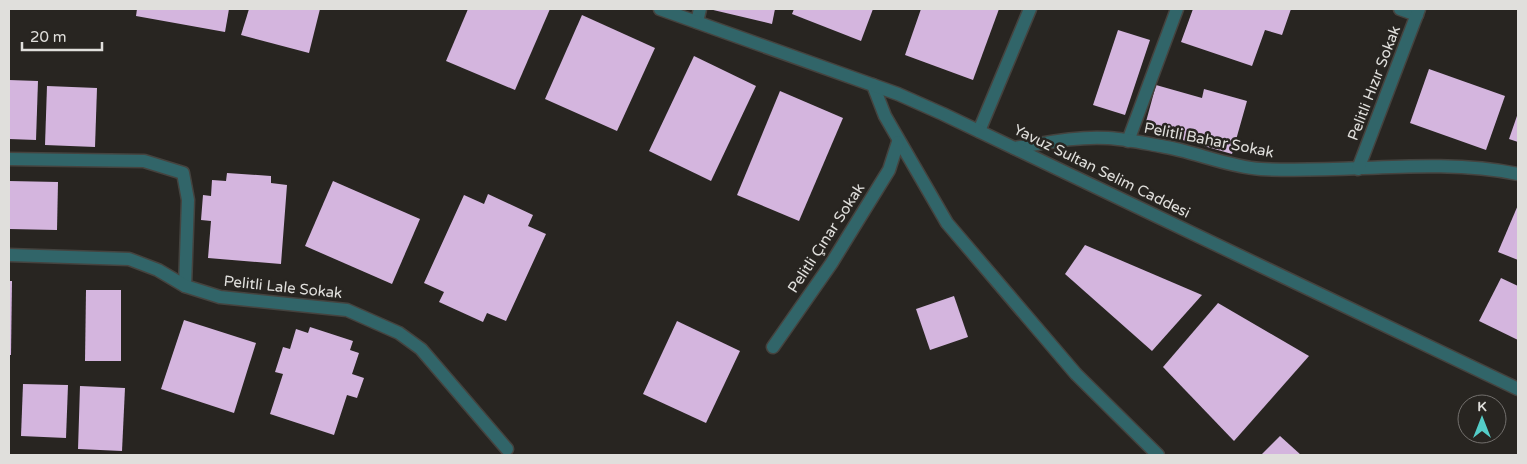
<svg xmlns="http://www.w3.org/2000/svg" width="1527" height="464" viewBox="0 0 1527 464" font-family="'Varela Round',sans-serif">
<rect width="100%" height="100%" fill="#282521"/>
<g fill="#d4b5de">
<path d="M 137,9 L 229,9 L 225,32 L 136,16 Z"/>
<path d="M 249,9 L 320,9 L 309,53 L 241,35 Z"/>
<path d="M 468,9 L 550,9 L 515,90 L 446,61 Z"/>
<path d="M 709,9 L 775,9 L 772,24 Z"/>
<path d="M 794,9 L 873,9 L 861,41 L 792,14 Z"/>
<path d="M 921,9 L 999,9 L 973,80 L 905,55 Z"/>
<path d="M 1193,9 L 1291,9 L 1282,35 L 1265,30 L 1252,66 L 1181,42 Z"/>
<path d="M 582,15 L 655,48 L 617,131 L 545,99 Z"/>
<path d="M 1118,30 L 1150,40 L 1125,115 L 1093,105 Z"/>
<path d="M 694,56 L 756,86 L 711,181 L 649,151 Z"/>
<path d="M 1429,69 L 1505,96 L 1486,150 L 1410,123 Z"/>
<path d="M 9,80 L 38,81 L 36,140 L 9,139 Z"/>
<path d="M 1156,85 L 1202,98 L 1204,89 L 1247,101 L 1232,154 L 1144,129 Z"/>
<path d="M 47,86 L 97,88 L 95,147 L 45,145 Z"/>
<path d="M 780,91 L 843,118 L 799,221 L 737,195 Z"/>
<path d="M 1518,113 L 1518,142 L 1509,139 Z"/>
<path d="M 227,173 L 271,176 L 271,183 L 287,185 L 281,264 L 208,258 L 211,221 L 201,220 L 203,195 L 211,196 L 212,180 L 226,181 Z"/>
<path d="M 9,181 L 58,182 L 57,230 L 9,229 Z"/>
<path d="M 333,181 L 420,219 L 392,284 L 305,246 Z"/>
<path d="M 488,194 L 533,215 L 528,226 L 546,234 L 506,321 L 487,313 L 483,322 L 439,302 L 444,292 L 424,283 L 464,195 L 484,204 Z"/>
<path d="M 1518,205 L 1518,260 L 1498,252 Z"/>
<path d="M 1085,245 L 1202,295 L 1152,351 L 1065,274 Z"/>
<path d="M 1501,278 L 1518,286 L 1518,340 L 1479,321 Z"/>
<path d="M 9,281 L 12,281 L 11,355 L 9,355 Z"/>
<path d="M 86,290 L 121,290 L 121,361 L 85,361 Z"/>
<path d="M 954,296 L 968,337 L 930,350 L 916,309 Z"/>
<path d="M 1218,303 L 1309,356 L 1234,441 L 1163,367 Z"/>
<path d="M 184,320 L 256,343 L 234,413 L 161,389 Z"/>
<path d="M 677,321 L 740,351 L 706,423 L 643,394 Z"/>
<path d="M 310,327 L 353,341 L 350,350 L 359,353 L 352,374 L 364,378 L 357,398 L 347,395 L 334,435 L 270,414 L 283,374 L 275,372 L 283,347 L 290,349 L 296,329 L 308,333 Z"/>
<path d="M 23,384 L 68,385 L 66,438 L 21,436 Z"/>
<path d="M 80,386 L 125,388 L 122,451 L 78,449 Z"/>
<path d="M 1280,436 L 1301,455 L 1261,455 Z"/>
</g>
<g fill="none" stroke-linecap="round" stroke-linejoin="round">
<defs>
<g id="minor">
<path d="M 1400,9 L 1417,15"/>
<path d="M 697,22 L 700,9"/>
<path d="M 873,85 L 885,116 L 947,223 L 1076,374 L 1158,455"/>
<path d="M 979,131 L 1030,9"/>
<path d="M 1128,141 L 1177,9"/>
<path d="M 1014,148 C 1045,143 1077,136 1108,138 C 1126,139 1144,143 1161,146 C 1193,151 1229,167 1261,169 C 1346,174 1434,157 1518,174"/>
<path d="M 9,159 L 144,161 L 183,173 L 188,200 L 185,286"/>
<path d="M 1358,169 L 1419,9"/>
<path d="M 9,255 L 129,259 L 158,270 L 185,286 L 220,297 L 347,310 L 399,333 L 421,349 L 507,449"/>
<path d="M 773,347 L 831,264 L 889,170 L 898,142"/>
</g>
<path id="tertiary" d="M 660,9 L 898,94 L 943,114 L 1518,389"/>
</defs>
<use href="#minor" stroke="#45433f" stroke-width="15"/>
<use href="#tertiary" stroke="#45433f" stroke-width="15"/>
<use href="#minor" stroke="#316569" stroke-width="12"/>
<use href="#tertiary" stroke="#316569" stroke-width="12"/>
</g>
<g text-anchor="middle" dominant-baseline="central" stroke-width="5" stroke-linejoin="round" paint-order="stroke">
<g font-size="15" fill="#e0dfdc" stroke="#282521">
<text transform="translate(1374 83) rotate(-69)">Pelitli Hızır Sokak</text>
<text transform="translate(1209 140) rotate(11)">Pelitli Bahar Sokak</text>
<text transform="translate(1102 171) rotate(26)">Yavuz Sultan Selim Caddesi</text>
<text transform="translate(826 238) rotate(-57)">Pelitli Çınar Sokak</text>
<text transform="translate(283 287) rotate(6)">Pelitli Lale Sokak</text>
</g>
</g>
<rect width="1527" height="464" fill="none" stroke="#e0dfdc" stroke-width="20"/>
<g transform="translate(1482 419)"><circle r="24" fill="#282521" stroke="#726f6c"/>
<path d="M0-4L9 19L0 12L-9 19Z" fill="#54cdc8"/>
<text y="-8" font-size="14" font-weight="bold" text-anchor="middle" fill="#e0dfdc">K</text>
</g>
<path d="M22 42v8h80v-8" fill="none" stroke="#e0dfdc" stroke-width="2.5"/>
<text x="30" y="42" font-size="15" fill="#e0dfdc" stroke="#282521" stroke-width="4" paint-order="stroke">20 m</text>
</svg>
